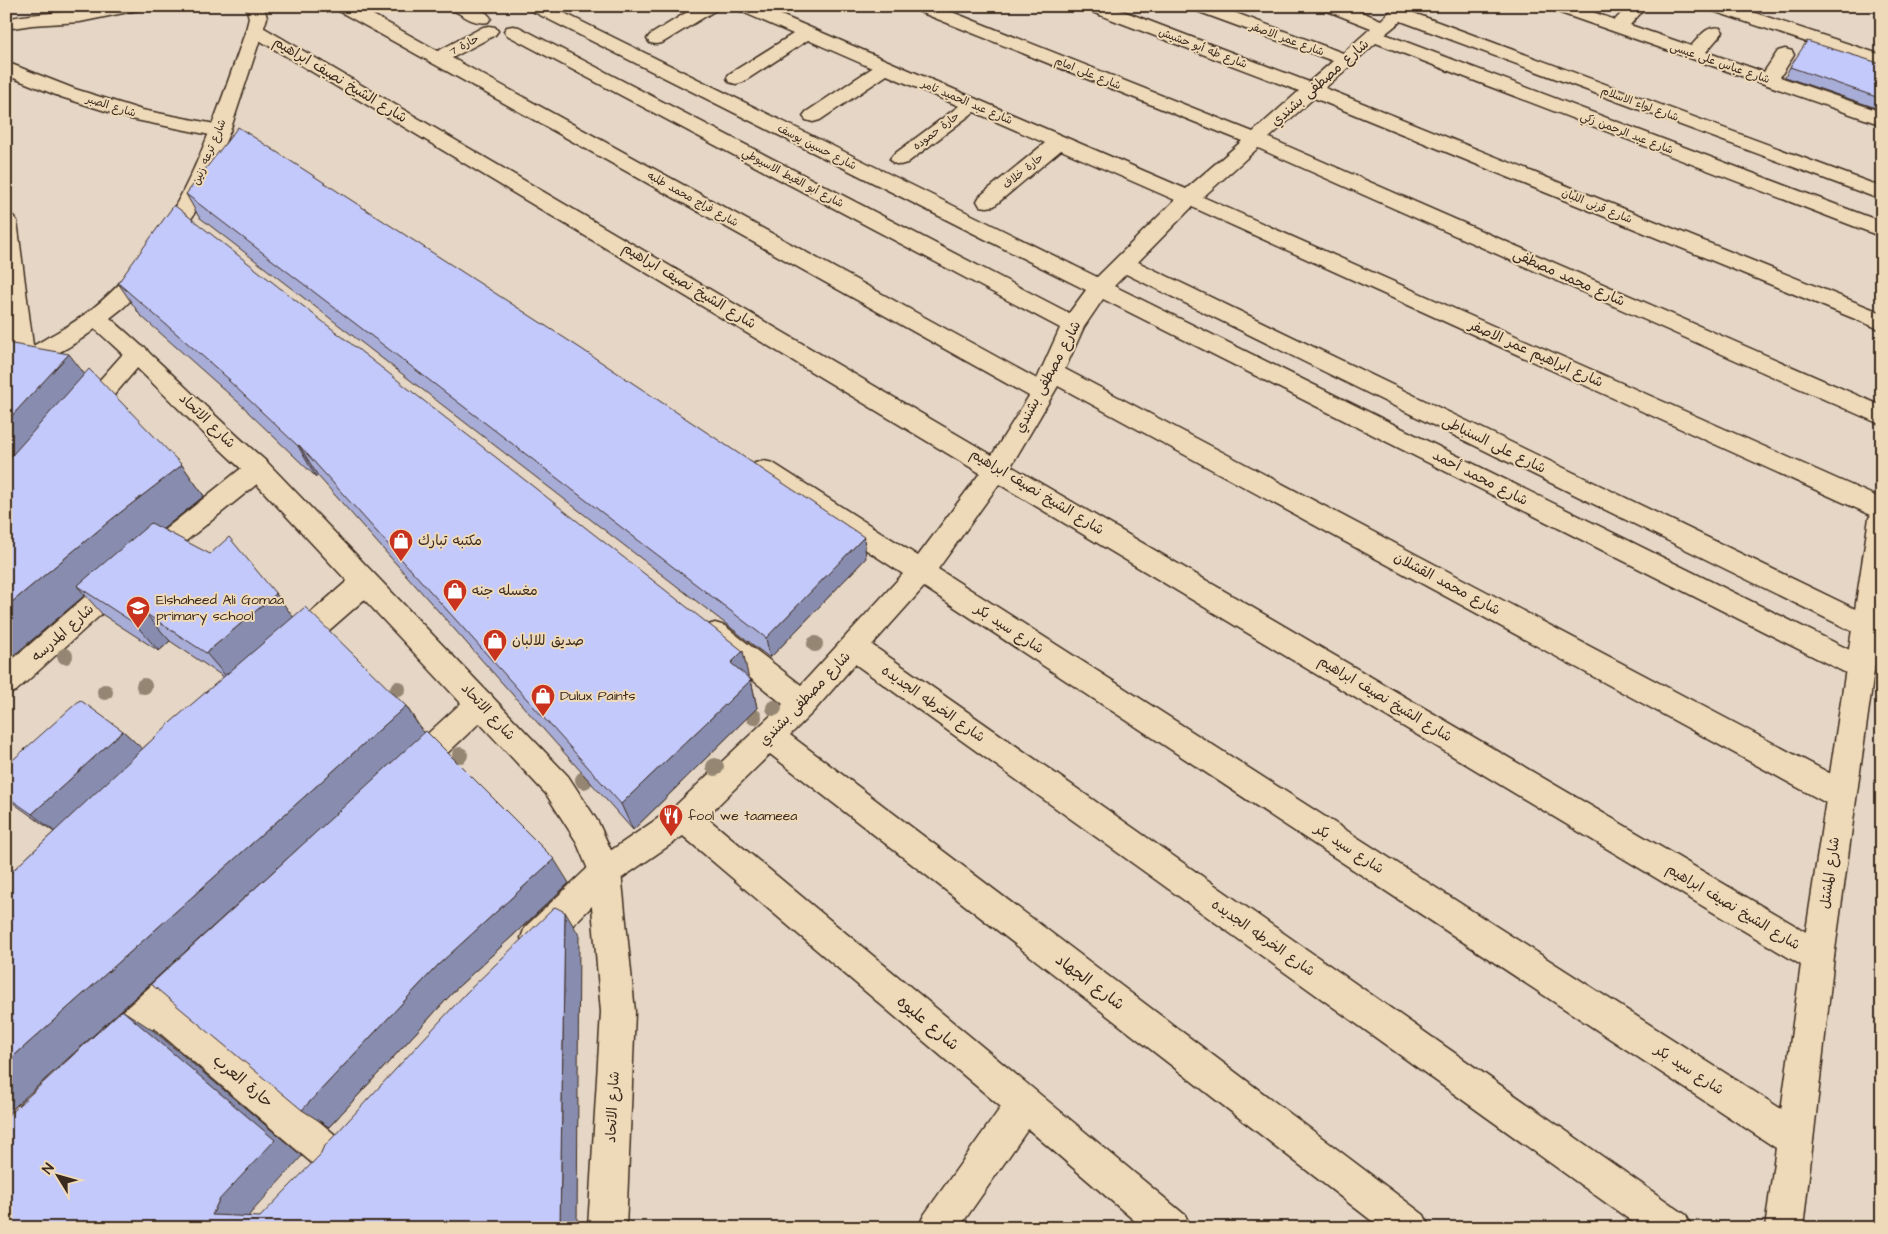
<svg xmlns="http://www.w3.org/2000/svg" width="1888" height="1234" viewBox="0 0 1888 1234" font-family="'Architects Daughter','Playpen Sans Arabic',sans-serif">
<rect width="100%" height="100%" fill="#e5d6c5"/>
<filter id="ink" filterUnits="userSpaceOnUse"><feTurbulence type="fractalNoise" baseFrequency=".02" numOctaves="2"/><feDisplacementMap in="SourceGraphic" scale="10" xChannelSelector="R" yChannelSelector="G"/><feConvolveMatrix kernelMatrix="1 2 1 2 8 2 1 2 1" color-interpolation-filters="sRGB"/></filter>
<g filter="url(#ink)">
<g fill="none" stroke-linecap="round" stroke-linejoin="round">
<defs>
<g id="street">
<path d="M 110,6 L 141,6 L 138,10 L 80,22 L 32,25 L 6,29 L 6,19 C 40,11 75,14 110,6 Z"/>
<path d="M 334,6 L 357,6 L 438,51 L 483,27 L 489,26 L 495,27 L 498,31 L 495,35 L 452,58 L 1037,379 L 1060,328 L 507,35 L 504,31 L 507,27 L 513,26 L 519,27 L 1069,313 L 1086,290 L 530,10 L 527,6 L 550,6 L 1097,277 L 1175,200 L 1061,150 L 994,206 L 987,207 L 980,206 L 977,201 L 980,196 L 1045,143 L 974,112 L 907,163 L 900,165 L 893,163 L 890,159 L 893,155 L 959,106 L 887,75 L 820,120 L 813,122 L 806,120 L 803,116 L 806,112 L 872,68 L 808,40 L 743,82 L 736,84 L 729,82 L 727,78 L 729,74 L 793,34 L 738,10 L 735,6 L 760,6 L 1186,189 L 1242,141 L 915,10 L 912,6 L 937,6 L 1253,132 L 1299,91 L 1087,10 L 1084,6 L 1110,6 L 1309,82 L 1333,61 L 1194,10 L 1191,6 L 1217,6 L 1343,53 L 1371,28 L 1325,10 L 1322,6 L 1347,6 L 1381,20 L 1396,6 L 1416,6 L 1411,12 L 1882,187 L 1882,200 L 1401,21 L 1385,34 L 1882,222 L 1882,237 L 1376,43 L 1325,88 L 1882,313 L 1882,330 L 1314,98 L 1269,138 L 1882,406 L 1882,425 L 1258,148 L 1203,197 L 1882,499 L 1882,520 L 1192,207 L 1138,262 L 1876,619 L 1880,627 L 1876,635 L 1866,638 L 1126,274 L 1114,286 L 1870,660 L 1874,668 L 1870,676 L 1860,680 L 1103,299 L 1084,327 L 1065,369 L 1852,785 L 1856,795 L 1852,805 L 1841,809 L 1830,805 L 1058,386 L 1011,466 L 1830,946 L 1834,957 L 1830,968 L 1818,973 L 1806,968 L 999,484 L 938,569 L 1808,1126 L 1813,1139 L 1808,1152 L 1795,1157 L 1782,1152 L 924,587 L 872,645 L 1686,1215 L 1692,1228 L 1641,1228 L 855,664 L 813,712 L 790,735 L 1424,1215 L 1430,1228 L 1381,1228 L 770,754 L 706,817 L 1185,1215 L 1191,1228 L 1143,1228 L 1028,1129 L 959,1228 L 918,1228 L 924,1215 L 1001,1107 L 683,836 L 616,882 L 549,949 L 537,954 L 525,949 L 521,938 L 525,927 L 594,862 L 673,808 L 783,704 L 705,642 L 701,634 L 705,626 L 715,623 L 725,626 L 801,685 L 903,574 L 755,477 L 751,470 L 755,463 L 764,461 L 773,463 L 918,556 L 980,473 L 249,34 L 246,30 L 249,26 L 255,25 L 261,26 L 992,455 L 1029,396 L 337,10 Z"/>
<path d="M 450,6 C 465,6 482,5 491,18 L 488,22 C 475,25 464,16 453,10 Z"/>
<path d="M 697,6 L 719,6 L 716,10 L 662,43 L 656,44 L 650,43 L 647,39 L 650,35 Z"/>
<path d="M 1549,6 L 1576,6 L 1615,20 L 1628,6 L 1647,6 L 1630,25 L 1691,46 C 1700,37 1706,25 1720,28 L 1723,32 L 1706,52 L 1764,72 L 1778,51 L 1785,49 L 1792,51 L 1794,55 L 1780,77 L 1882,112 L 1882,125 L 1552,10 Z"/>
<path d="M 1707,6 L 1734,6 L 1882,55 L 1882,67 L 1710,10 Z"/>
<path d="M 6,62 L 75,89 L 142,110 L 220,125 L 227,127 L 230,131 L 227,135 L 220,137 L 131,119 L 61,97 L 6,75 Z"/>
<path d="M 6,214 L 13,216 L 17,221 L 35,361 L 25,384 L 14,396 L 6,398 L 6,375 L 11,361 L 6,316 Z"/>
<path d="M 137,345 L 145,347 L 149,353 L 145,359 L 91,422 L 82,425 L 73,422 L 70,416 L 73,410 L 129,347 Z"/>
<path d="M 258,460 L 267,462 L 271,469 L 267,476 L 156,565 L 16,691 L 6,695 L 6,665 L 138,551 L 249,462 Z"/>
<path d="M 364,572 L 374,575 L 377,583 L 374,591 L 302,654 L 292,658 L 282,654 L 278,646 L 282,638 L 354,575 Z"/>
<path d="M 481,691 L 491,694 L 495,703 L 491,712 L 422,777 L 411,781 L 400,777 L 396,768 L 400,759 L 471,694 Z"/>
<path d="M 192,954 L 204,959 L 209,970 L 204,981 L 179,1005 L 345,1143 L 350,1156 L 345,1169 L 332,1174 L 319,1169 L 154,1028 L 122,1058 L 110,1063 L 98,1058 L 93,1046 L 98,1034 L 180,959 Z"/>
</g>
<g id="secondary">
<path d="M 246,6 L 264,6 L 267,18 L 230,131 L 193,216 L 141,290 L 124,307 L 110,318 C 164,364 213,416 267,462 L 568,776 L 598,822 L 621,872 L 635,1012 L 626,1228 L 588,1228 L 601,1012 L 589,872 L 576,841 L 546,794 L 249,476 C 196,428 148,376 95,329 C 69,349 38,366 6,372 L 6,356 C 24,353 39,342 54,334 C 168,272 206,144 246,30 L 249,18 Z"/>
<path d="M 1882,508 L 1882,614 L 1834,957 L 1803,1228 L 1765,1228 L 1802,957 L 1869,518 L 1873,511 Z"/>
</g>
</defs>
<use href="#street" stroke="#3b2a1e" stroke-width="3"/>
<use href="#secondary" stroke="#3b2a1e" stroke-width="3"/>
<use href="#street" fill="#eed9b8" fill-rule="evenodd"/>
<use href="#secondary" fill="#eed9b8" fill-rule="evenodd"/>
</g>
<g fill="#948672">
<circle cx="815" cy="644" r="8"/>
<circle cx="65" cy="656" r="8"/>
<circle cx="144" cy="686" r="8"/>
<circle cx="398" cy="689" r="8"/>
<circle cx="105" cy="692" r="8"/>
<circle cx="774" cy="708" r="8"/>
<circle cx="754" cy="717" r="8"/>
<circle cx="460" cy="755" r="8"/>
<circle cx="715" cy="767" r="9"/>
<circle cx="584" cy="780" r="9"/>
</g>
<g fill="#a8add8" stroke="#3b2a1e">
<path d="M 1882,64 L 1882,110 L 1785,77 L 1790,67 Z"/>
<path d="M 186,194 L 866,558 L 770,658 L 199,217 Z"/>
<path d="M 118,283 L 749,679 L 751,680 L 757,708 L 633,830 L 318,476 L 316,477 L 248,412 L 246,409 L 140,315 Z"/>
<path d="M 84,374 L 182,465 L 204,496 L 163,529 L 276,594 L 293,617 L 406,706 L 424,733 L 569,883 L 458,987 L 329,1127 L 170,966 L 6,1115 L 6,877 L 54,832 L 6,798 L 6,766 L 123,731 L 142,749 L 224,677 L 170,641 L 159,651 L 103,615 L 85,595 L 6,662 Z"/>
</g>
<g fill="#888db0" stroke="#3b2a1e">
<path d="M 69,354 L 93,385 L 6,484 L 6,422 Z"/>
<path d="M 299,445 L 318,476 L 316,477 L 298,446 Z"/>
<path d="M 182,465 L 204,496 L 137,550 L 77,586 L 85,595 L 6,662 L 6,607 L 112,519 Z"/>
<path d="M 864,537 L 866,558 L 770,658 L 766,638 Z"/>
<path d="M 276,594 L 297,622 L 230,681 L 206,653 Z"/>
<path d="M 145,613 L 170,641 L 159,651 L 134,623 Z"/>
<path d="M 743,651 L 749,680 L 731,663 Z"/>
<path d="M 751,680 L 757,708 L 633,830 L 621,804 Z"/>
<path d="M 406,706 L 424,734 L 6,1115 L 6,1063 Z"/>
<path d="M 123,731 L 148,754 L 60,836 L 32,814 Z"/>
<path d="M 554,859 L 569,883 L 458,987 L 329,1127 L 302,1110 L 438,965 Z"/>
<path d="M 565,912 L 579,935 L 577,1228 L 560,1228 Z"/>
<path d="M 122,1010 L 154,1031 L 302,1156 L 250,1214 L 243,1228 L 212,1215 L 219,1200 Z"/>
</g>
<g fill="#c3c9fb" stroke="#3b2a1e">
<path d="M 1807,41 L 1882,64 L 1882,99 L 1790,67 Z"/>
<path d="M 238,127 L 580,348 L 864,537 L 766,638 L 186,194 Z"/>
<path d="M 174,205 L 743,651 L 731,663 L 751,680 L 621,804 L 299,445 L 298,446 L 228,380 L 230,380 L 118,283 Z"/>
<path d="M 7,343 L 69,354 L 6,422 L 6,344 Z"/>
<path d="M 89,369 L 182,465 L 112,519 L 6,607 L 6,462 Z"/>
<path d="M 151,523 L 210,554 L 229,537 L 276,594 L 206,653 L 145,613 L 134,623 L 77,586 Z"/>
<path d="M 305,607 L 406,706 L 6,1063 L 6,877 L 171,722 Z"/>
<path d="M 80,700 L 123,731 L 32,814 L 6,796 L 6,766 Z"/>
<path d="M 426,731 L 554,859 L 438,965 L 302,1110 L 151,984 Z"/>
<path d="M 555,907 L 565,912 L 560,1228 L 6,1228 L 6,1117 L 122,1010 L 275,1140 L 219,1200 L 212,1215 L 260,1217 L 320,1155 L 323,1148 L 466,993 Z"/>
</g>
</g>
<defs>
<symbol id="shop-pin" viewBox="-11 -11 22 30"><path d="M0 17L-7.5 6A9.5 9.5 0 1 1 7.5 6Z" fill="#c8321e" stroke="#eed9b8"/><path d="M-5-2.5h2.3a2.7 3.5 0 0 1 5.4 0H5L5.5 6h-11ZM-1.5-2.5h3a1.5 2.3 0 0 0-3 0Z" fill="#fff"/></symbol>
<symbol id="school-pin" viewBox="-11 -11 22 30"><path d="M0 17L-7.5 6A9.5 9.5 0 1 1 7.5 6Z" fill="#c8321e" stroke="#eed9b8"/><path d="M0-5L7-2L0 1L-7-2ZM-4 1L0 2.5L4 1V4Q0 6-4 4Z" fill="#fff"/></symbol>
<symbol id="restaurant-pin" viewBox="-11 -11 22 30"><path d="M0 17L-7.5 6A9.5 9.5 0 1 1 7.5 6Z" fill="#c8321e" stroke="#eed9b8"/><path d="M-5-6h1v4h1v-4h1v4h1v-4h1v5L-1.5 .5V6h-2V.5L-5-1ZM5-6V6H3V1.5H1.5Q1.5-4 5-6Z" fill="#fff"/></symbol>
</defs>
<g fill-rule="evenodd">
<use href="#shop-pin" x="387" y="527" width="28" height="38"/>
<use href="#shop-pin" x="441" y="577" width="28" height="38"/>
<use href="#school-pin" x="124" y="594" width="28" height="38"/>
<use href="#shop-pin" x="481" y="627" width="28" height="38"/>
<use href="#shop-pin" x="529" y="682" width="28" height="38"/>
<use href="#restaurant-pin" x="657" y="802" width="28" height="38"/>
</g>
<g text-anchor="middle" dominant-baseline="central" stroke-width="4" stroke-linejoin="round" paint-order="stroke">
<g font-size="11" fill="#3b2a1e" stroke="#eed9b8">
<text transform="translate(1287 39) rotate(20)">شارع عمر الاصفر</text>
<text transform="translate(464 45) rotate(-28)">حارة 7</text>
<text transform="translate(1203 48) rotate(21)">شارع طه أبو حشيش</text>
<text transform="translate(1720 63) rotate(19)">شارع عباس على عيسى</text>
<text transform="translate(1088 73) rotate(22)">شارع على امام</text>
<text transform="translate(967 102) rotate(23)">شارع عبد الحميد تامر</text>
<text transform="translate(1640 104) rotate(20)">شارع لواء الاسلام</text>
<text transform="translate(111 106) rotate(17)">شارع الصبر</text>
<text transform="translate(936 131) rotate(-37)">حارة حموده</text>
<text transform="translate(1627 133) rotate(21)">شارع عبد الرحمن زكي</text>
<text transform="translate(817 147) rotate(27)">شارع حسين يوسف</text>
<text transform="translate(209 152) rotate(-67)">شارع ترعه زنين</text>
<text transform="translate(1023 171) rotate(-39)">حارة خلاف</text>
<text transform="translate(793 178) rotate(28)">شارع أبو الغيط الاسيوطي</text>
<text transform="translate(693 199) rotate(29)">شارع فراج محمد طلبه</text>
<text transform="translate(1597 206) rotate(22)">شارع قرنى اللبان</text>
</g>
<g font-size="14" fill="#3b2a1e" stroke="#eed9b8">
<text transform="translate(340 80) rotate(31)">شارع الشيخ نصيف ابراهيم</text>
<text transform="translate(1320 83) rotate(-41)">شارع مصطفى بشندي</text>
<text transform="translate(1569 278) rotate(24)">شارع محمد مصطفى</text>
<text transform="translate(689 286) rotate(31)">شارع الشيخ نصيف ابراهيم</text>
<text transform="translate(1536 354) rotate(24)">شارع ابراهيم عمر الاصفر</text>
<text transform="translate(1048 377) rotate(-62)">شارع مصطفى بشندي</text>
<text transform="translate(207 421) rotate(44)">شارع الاتحاد</text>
<text transform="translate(1494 445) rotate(26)">شارع على السنباطى</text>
<text transform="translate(1480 478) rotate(27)">شارع محمد أحمد</text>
<text transform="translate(1037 492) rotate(31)">شارع الشيخ نصيف ابراهيم</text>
<text transform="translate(1447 584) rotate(28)">شارع محمد القشلان</text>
<text transform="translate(1009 629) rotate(33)">شارع سيد بكر</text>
<text transform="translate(63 633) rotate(-42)">شارع المدرسه</text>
<text transform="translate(805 699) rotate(-46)">شارع مصطفى بشندي</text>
<text transform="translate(1385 699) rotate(31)">شارع الشيخ نصيف ابراهيم</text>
<text transform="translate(933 704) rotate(35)">شارع الخرطه الجديده</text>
<text transform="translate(488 712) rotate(47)">شارع الاتحاد</text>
<text transform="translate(1349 849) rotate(33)">شارع سيد بكر</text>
<text transform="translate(1830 873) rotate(-82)">شارع المشتل</text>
<text transform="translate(1733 907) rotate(31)">شارع الشيخ نصيف ابراهيم</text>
<text transform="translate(1263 938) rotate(35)">شارع الخرطه الجديده</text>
<text transform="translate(1689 1070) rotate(33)">شارع سيد بكر</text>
<text transform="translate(613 1107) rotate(-87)">شارع الاتحاد</text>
</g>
<g font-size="14" fill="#3b2a1e" stroke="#eed9b8" text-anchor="start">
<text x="418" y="541">مكتبه تبارك</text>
<text x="472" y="591">مغسله جنه</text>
<text x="156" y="600">Elshaheed Ali Gomaa<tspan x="156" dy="16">primary school</tspan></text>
<text x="512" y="641">صديق للالبان</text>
<text x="560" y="696">Dulux Paints</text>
<text x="688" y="816">fool we taameea</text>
</g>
<g font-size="16" fill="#3b2a1e" stroke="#eed9b8">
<text transform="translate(1090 982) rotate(37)">شارع الجهاد</text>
<text transform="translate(928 1023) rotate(40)">شارع عليوه</text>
<text transform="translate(243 1081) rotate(40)">حارة العرب</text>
</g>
</g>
<rect width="1888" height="1234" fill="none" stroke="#eed9b8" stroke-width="25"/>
<rect x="12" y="12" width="1863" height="1209" fill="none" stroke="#3b2a1e" stroke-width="2" filter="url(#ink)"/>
<g transform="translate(58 1176) rotate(307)" stroke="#eed9b8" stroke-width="4" paint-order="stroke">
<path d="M0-4L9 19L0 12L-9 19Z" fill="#3b2a1e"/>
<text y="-8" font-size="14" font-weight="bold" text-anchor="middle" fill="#3b2a1e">N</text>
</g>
</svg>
